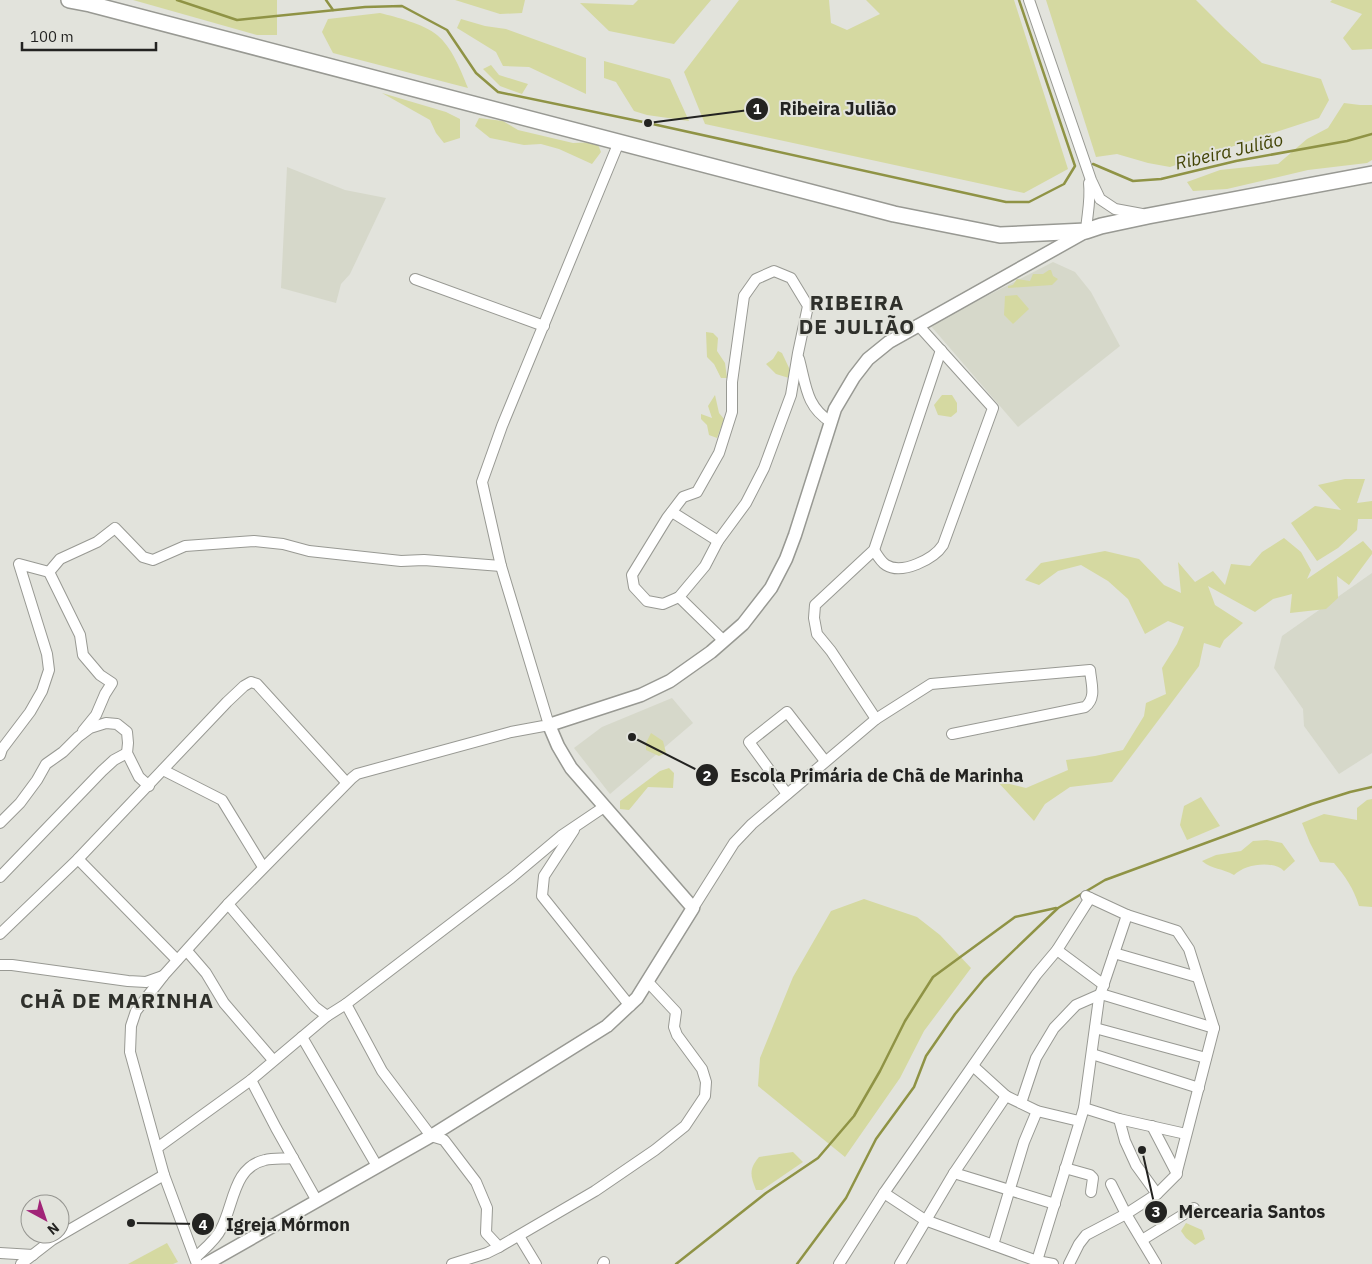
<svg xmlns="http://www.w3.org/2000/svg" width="1372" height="1264" viewBox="0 0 1372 1264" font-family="'IBM Plex Sans',sans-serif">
<rect width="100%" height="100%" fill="#e2e3dc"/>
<g fill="#d6d8ca">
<path d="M 287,167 L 345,190 L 386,198 L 350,274 L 341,284 L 336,303 L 281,288 Z"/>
<path d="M 1053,262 L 1075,272 L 1091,292 L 1120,346 L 1018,427 L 930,325 Z"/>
<path d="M 1372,573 L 1372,753 L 1339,774 L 1304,726 L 1303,709 L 1274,668 L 1282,636 Z"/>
<path d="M 672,698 L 693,723 L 610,794 L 574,748 L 602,727 Z"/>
</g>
<g fill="#d5d9a1">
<path d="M 133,0 L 277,0 L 277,35 L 257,35 Z"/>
<path d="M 455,0 L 525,0 L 522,13 L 500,14 Z"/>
<path d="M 638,0 L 711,0 L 674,44 L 609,31 L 580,3 L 633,5 Z"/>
<path d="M 739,0 L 829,0 L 831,23 L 847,30 L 880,14 L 866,0 L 1014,0 L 1068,169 L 1024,193 L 705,124 L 684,72 Z"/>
<path d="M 1046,0 L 1196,0 L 1225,29 L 1262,63 L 1321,79 L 1329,100 L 1319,118 L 1170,167 L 1148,163 L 1117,154 L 1096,157 Z"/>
<path d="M 1332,0 L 1372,0 L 1372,49 L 1352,50 L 1343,38 L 1362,14 L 1330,2 Z"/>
<path d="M 380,13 C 396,17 424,24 437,35 C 452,47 461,71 468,88 L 333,53 L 322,32 L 328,19 Z"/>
<path d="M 461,19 L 485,26 L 506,29 L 586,58 L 586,94 L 529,67 L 503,66 L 496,52 L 457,28 Z"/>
<path d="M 604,61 L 670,79 L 689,121 L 647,115 L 634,111 L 616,82 L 604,78 Z"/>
<path d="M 491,65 L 499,75 L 528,84 L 522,94 L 500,86 L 483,69 Z"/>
<path d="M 382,93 L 446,112 L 460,119 L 460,138 L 444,143 L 436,133 L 430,120 Z"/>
<path d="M 1344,103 L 1360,105 L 1372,105 L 1372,160 L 1367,163 L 1308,170 L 1227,189 L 1193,191 L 1187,182 L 1220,170 L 1278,164 L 1307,139 L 1328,128 Z"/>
<path d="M 479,118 L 503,121 L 518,130 L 573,143 L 597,142 L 601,152 L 592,164 L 559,149 L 541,144 L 524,145 L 490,138 L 475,126 Z"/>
<path d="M 1049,270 L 1051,270 L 1053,276 L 1058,279 L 1052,285 L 1008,288 L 1008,286 L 1013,285 L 1017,279 L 1030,281 L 1033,274 L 1043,274 Z"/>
<path d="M 1017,295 L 1029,309 L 1013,324 L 1004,315 L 1005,296 Z"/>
<path d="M 706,332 L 713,333 L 718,338 L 717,351 L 725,363 L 727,378 L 721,378 L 714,364 L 707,357 Z"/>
<path d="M 778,351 L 782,353 L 790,370 L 789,378 L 776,374 L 766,364 L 773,359 Z"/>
<path d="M 715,395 L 719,413 L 724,419 L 717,438 L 709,435 L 707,425 L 701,419 L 701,414 L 712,418 L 708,406 Z"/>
<path d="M 942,395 L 952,395 L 957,403 L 957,412 L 951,417 L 938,415 L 934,405 Z"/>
<path d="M 1345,479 L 1365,479 L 1357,503 L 1372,501 L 1372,519 L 1358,519 L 1357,530 L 1338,548 L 1317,561 L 1291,523 L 1315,506 L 1341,510 L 1318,485 Z"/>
<path d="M 1284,538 L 1301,552 L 1311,570 L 1307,579 L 1363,541 L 1372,551 L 1372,554 L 1349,585 L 1337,576 L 1338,598 L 1326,609 L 1290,613 L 1292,594 L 1273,599 L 1255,612 L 1208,586 L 1215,605 L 1243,623 L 1224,640 L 1220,648 L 1204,643 L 1199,666 L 1112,782 L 1070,787 L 1045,804 L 1034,821 L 997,781 L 1026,788 L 1068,770 L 1066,760 L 1095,756 L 1123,750 L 1144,716 L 1146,703 L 1166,694 L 1162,668 L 1177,644 L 1184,627 L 1168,621 L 1145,634 L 1128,599 L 1108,581 L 1081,565 L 1058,571 L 1039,585 L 1025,580 L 1041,563 L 1105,551 L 1139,559 L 1164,585 L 1181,593 L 1178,562 L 1195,582 L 1213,571 L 1225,585 L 1231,564 L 1250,566 L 1262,552 Z"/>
<path d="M 651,733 L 663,741 L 666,753 L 659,756 L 646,750 L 646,743 Z"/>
<path d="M 669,768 L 674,773 L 673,788 L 648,787 L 629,810 L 620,809 L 620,801 L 660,771 Z"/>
<path d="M 1201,797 L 1220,826 L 1187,840 L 1180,825 L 1184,806 Z"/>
<path d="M 1372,799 L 1372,907 L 1359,906 C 1354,889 1345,876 1334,863 L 1320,862 L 1310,843 L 1302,823 L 1324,814 L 1357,820 L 1357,808 L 1367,800 Z"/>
<path d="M 1267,840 L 1282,843 L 1295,861 L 1284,871 C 1273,860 1245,864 1234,875 C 1222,868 1213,870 1202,861 L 1216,855 L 1241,851 L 1253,841 Z"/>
<path d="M 864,899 L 917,917 L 940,935 L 971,968 L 924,1031 L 900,1078 L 845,1157 L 758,1086 L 760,1058 L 793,977 L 831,911 Z"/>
<path d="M 793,1152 L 803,1162 L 762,1190 L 756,1190 C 750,1175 749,1169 759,1157 Z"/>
<path d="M 1186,1223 L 1202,1230 L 1205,1239 L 1195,1245 L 1186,1238 L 1181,1231 Z"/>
<path d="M 167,1243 L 178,1262 L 173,1264 L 128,1264 Z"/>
</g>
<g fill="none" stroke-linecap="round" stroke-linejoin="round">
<g stroke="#8f9345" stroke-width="2.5">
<path d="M 177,0 L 237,20 L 365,7 L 402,6 L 447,30 L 476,73 L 498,92 L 648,123 L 1006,202 L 1029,202 L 1064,184 L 1075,166 L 1019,0"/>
<path d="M 326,0 L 333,10"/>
<path d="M 1093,164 L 1133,181 L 1161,179 L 1236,161 L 1347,141 L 1372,134"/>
<path d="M 676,1264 L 766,1193 L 818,1158 L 854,1116 L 880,1071 L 905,1021 L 933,977 L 1015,917 L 1056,908"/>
<path d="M 797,1264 L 846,1198 L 876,1139 L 914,1087 L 926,1056 L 955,1014 L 984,979 L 1058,908 L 1105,880 L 1312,804 L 1350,792 L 1372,787"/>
</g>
<defs>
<g id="minor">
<path d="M 1029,0 L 1091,180 L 1100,199 L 1115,209 L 1142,214"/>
<path d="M 1086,231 C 1087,215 1091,200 1089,183"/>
<path d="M 774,271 L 791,278 L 808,306 L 798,353 L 791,395 L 764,468 L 746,503 L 718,541 L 705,566 L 679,597 L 663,604 L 647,601 L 634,587 L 632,575 L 667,518 L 683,497 L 697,492 L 719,453 L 732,412 L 732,382 L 744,296 L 756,279 Z"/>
<path d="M 415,279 L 544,326"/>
<path d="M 799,359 C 806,385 806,407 831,422"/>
<path d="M 672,512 L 718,541"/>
<path d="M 874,550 C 877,555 881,562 886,565 C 902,575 934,559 943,545 L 993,408 L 918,325"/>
<path d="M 49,572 L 60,559 L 97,542 L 115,528 L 143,557 L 153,560 L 185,546 L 254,541 L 283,544 L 309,551 L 401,561 L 424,560 L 501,566"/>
<path d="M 49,572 L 80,635 L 83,655 L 100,675 L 112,683 L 105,694 L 96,715 L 83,731"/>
<path d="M 679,597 L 724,641"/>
<path d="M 876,719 L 831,651 L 817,634 L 814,618 L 815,605 L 874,550 L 941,350"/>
<path d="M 0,755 L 2,749 L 30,712 L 42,691 L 49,670 L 47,654 L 19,564 L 49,572"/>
<path d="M 163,770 L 222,800 L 263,867"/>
<path d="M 787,794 L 749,742 L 787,712 L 825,761"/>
<path d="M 0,823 L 20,803 L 37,780 L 46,764 L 63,752 L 78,737 L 90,728 L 106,723 L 117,724 L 127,732 L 128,743 L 127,753 L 139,777 L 149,786"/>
<path d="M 574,830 L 544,876 L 542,896 L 630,1006"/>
<path d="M 78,859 L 177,960"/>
<path d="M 0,877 L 102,771 L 114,760 L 127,753"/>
<path d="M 228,904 L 315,1007 L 327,1016 L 346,1004 L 382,1071 L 431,1136 L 444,1140 L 476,1182 L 487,1208 L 486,1233 L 499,1247 L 595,1191 L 655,1150 L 685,1126 L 705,1096 L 706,1082 L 702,1069 L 677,1035 L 674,1027 L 676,1012 L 648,982"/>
<path d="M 693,908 L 734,843 L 752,824 L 876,719 L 931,684 L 1090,670 C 1091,683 1097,698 1085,707 L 952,734"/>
<path d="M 0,934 L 78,859 L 227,702 L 244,686 L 251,682 L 257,684 L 346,782"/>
<path d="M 1057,950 L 1104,985"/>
<path d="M 187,951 L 206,973 L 224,1003 L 273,1060"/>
<path d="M 1114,953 L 1197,977"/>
<path d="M 0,965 L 12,965 L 128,981 L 146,982 L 163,976"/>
<path d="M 346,1004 L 511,878 L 561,836 L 604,807"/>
<path d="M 1095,1028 L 1206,1058"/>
<path d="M 302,1037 L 377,1166"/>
<path d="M 1092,1054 L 1199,1088"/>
<path d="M 973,1066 L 1006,1096"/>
<path d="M 251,1080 L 276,1128 L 317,1201"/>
<path d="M 1021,1103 L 1036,1058 L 1054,1028 L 1076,1005 L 1101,994 L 1214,1028"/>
<path d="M 1084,1108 L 1119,1119 L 1186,1134"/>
<path d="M 1119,1119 L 1125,1141 L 1136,1165 L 1157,1194"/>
<path d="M 1152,1126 L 1177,1174"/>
<path d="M 157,1148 L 251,1080 L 327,1016"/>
<path d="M 1065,1168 L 1090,1175 L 1093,1178 L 1091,1192"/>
<path d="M 954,1173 L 1055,1204"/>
<path d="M 1111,1184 L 1126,1214 L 1156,1264"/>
<path d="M 884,1193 L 925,1220 L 1037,1261 L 1053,1264"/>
<path d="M 519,1236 L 536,1264"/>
<path d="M 1142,1240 L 1194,1208"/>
<path d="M 993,1245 L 1024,1142 L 1037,1111"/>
<path d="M 0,1253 L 33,1255"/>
<path d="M 195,1258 C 203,1250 216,1240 221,1229 C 234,1205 233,1167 265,1160 C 273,1158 284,1159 293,1158"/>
<path d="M 21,1264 L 52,1240 L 164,1175"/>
<path d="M 197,1264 L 164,1175 L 130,1052 L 131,1026 L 136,1011 L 164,975 L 228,904 L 352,778 L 357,774 L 511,732 L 549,725 L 501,566 L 482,482 L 502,426 L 619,142"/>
<path d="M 452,1264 L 487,1253 L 499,1247"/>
<path d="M 603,1264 L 604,1262"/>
<path d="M 839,1264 L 884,1193 L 1036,975 L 1057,950 L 1090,898"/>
<path d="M 900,1264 L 954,1173 L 1006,1096 L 1037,1111 L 1079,1121"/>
<path d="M 1036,1264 L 1084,1108 L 1099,998 L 1127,915"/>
<path d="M 1069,1264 L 1079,1244 L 1086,1235 L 1126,1214 L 1157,1194 L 1176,1175 L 1214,1028 L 1189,949 L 1177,931 L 1127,915 L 1086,896"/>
</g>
<path id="tertiary" d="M 206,1264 L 431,1136 L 607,1026 L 637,998 L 693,908 L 571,768 L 558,746 L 549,725 L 641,695 L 670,681 L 711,652 L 743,624 L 771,588 L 786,559 L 795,535 L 835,409 L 854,377 L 868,359 L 889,342 L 1085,232"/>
<path id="secondary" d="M 69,0 L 90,4 L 894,214 L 1000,235 L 1086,231 L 1101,226 L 1148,216 L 1372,174"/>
</defs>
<use href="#minor" stroke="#989993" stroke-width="12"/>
<use href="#tertiary" stroke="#989993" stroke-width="15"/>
<use href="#secondary" stroke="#989993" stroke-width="18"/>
<use href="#minor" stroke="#fff" stroke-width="10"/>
<use href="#tertiary" stroke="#fff" stroke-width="12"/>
<use href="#secondary" stroke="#fff" stroke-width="15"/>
</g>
<g text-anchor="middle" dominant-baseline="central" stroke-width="4" stroke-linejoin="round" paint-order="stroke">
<g font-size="18" font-style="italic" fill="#424405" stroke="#e2e3dc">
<text transform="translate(1229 151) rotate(-13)">Ribeira Julião</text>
</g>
<g font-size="21" font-weight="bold" letter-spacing="1" fill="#2f302b" stroke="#e2e3dc">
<text x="857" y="302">RIBEIRA<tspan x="857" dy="24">DE JULIÃO</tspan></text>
<text x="117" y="1000">CHÃ DE MARINHA</text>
</g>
</g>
<path fill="none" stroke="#232321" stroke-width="2" d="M648 123L757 109M632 737L707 775M1142 1150L1156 1212M131 1223L203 1224"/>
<g fill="#232321" stroke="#e2e3dc" stroke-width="2">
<circle cx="648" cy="123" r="5"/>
<circle cx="632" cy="737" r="5"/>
<circle cx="1142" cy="1150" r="5"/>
<circle cx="131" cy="1223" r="5"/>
<circle cx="757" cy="109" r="12"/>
<circle cx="707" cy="775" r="12"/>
<circle cx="1156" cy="1212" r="12"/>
<circle cx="203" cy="1224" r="12"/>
</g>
<g font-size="15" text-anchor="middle" font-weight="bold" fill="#fff">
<text x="757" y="114">1</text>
<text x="707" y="781">2</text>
<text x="1156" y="1217">3</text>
<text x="203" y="1230">4</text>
</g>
<g font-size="18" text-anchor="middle" font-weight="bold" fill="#232321" stroke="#e2e3dc" stroke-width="4" stroke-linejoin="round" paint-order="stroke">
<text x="838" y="115">Ribeira Julião</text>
<text x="877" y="782">Escola Primária de Chã de Marinha</text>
<text x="1252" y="1218">Mercearia Santos</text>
<text x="288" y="1231">Igreja Mórmon</text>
</g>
<g transform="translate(45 1219) rotate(140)"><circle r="24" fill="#e2e3dc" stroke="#969691"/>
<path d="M0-4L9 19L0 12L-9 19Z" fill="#a12478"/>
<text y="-8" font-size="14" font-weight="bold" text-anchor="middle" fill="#232321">N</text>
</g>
<path d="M22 42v8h134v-8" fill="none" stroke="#232321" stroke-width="2.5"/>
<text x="30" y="42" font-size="15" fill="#232321" stroke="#e2e3dc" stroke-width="4" paint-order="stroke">100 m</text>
</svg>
